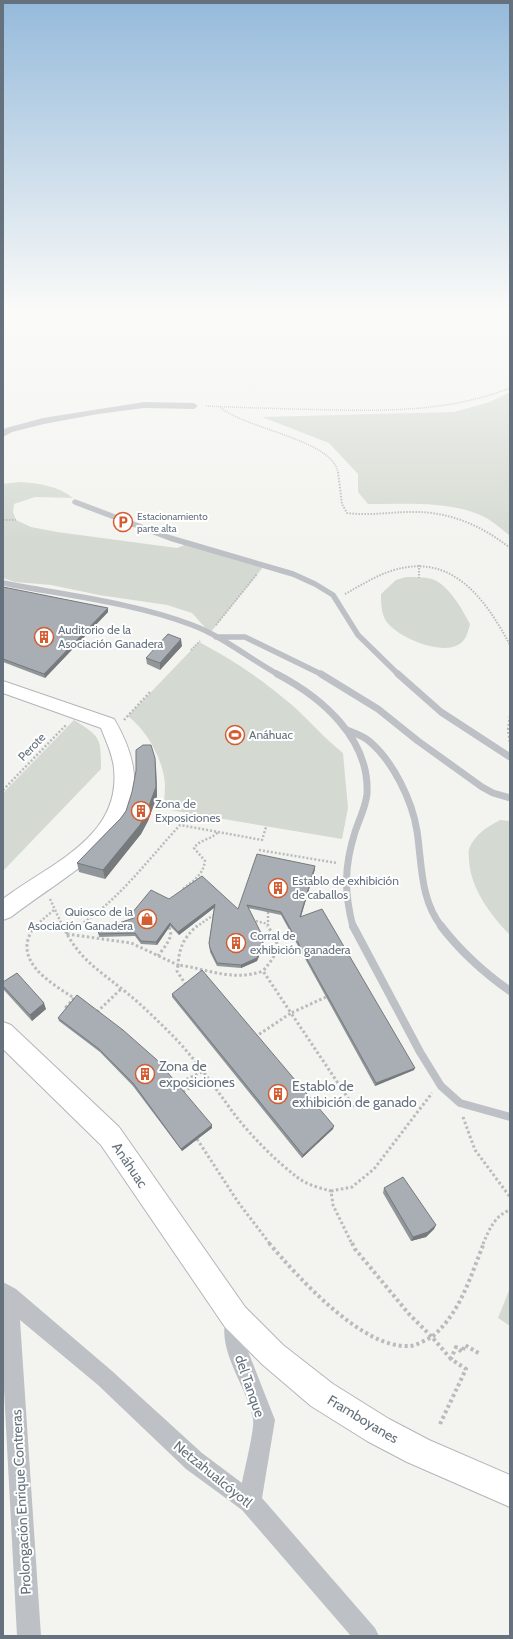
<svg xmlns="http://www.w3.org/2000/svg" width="513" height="1639" font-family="Cabin,sans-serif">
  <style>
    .green { fill: #d4dad1 }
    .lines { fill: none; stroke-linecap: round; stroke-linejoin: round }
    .secondary-casing { stroke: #b2b6ba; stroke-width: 2 }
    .path-far4 { stroke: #b9bbbd; stroke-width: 1.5; stroke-dasharray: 1 1; stroke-linecap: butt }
    .path-far3 { stroke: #b9bbbd; stroke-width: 2; stroke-dasharray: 1.5 1.5; stroke-linecap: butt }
    .path-far2 { stroke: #b9bbbd; stroke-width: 2.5; stroke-dasharray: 2 2; stroke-linecap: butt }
    .path-far1 { stroke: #b9bbbd; stroke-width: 3; stroke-dasharray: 2.5 2.5; stroke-linecap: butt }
    .path { stroke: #b9bbbd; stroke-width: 4; stroke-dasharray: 3 3; stroke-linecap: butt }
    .lane-far2 { stroke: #bdc0c4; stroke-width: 5.5 }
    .lane-far1 { stroke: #bdc0c4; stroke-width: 7 }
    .lane { stroke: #bdc0c4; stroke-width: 8 }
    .street { fill: #bdc0c4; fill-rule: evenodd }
    .secondary { fill: #fff; fill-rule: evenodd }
    .wall { fill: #90969a }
    .shaded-wall { fill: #767a7d }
    .building { fill: #a8aeb3; stroke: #767a7d }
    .labels { text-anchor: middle; stroke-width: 4; stroke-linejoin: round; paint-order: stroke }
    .far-poi-label { font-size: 10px; fill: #65727e; stroke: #fff; text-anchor: start }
    .poi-label { font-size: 12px; fill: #65727e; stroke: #fff; text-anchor: start }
    .street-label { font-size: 12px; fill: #65727e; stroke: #fff }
    .near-poi-label { font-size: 14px; fill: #65727e; stroke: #fff; text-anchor: start }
    .near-street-label { font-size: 14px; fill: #65727e; stroke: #fff }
  </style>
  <rect width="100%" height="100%" fill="#f3f4f0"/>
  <path class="green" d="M 510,392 L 510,536 C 503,530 496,524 488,519 C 456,500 404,504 368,504 L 358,492 L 358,474 L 329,443 L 262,417 L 454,412 L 490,402 Z
    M 19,482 C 38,483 59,486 73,498 L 35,497 L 14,504 L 13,512 L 16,520 L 31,527 L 57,532 L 177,548 L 192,542 L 264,566 L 210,633 L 192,613 L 167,605 L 99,595 L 51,585 L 15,582 L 3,578 L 3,484 Z
    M 406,577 C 414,577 424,577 432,579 C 449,585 462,609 470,624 C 468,632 466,641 458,645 C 439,655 397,637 386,621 C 381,613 381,602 381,594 L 396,580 Z
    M 199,642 C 232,659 264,681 292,705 C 310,721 325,739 343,753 L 348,808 L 342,839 L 164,809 C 164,800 165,792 165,784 C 163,759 147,731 128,716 Z
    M 74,720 C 101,737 101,738 101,769 L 3,871 L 3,793 Z
    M 500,820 L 510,821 L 510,935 C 491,916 471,889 469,861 C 469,857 468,852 469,849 C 475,834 487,827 500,820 Z
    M 510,1288 L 510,1326 L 498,1318 Z"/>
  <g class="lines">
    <g class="secondary-casing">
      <path id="secondary" d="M 3,681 L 114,719 C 177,825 79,864 11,917 L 3,920 L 3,899 C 49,864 121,838 114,769 C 113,755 106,741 101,728 L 3,693 Z
        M 3,1022 L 11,1025 L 119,1127 L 245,1307 L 283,1345 L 333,1384 L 389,1419 L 429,1440 L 510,1475 L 510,1507 L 407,1462 L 367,1441 L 311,1406 L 263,1365 L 225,1327 L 101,1145 L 3,1049 Z"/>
    </g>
    <path class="path-far4" d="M 206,406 C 250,408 293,409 337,410 C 396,411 454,410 510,388
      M 220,407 C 245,429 334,440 338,473"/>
    <path class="path-far3" d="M 338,472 L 342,504 L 347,513 C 369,516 390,512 411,512 C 448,511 481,525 510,548
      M 3,520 L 16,520
      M 419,565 L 419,578
      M 345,594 C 360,586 375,576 391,571 C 451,551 485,598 510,645
      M 216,625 L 257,574
      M 191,650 L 200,641"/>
    <path class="path-far2" d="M 510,716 L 508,730 L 510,743
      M 124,720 L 151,691
      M 3,790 L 66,725
      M 259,850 L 337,863
      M 183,889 C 193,881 203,875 205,861 L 194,848 C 200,839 211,840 218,832
      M 50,899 L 63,927
      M 268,912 L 268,927
      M 252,920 L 268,924
      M 168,926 L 169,927
      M 34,927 L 55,909
      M 77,927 C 118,901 147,861 180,825 L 262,840 L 266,827
      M 196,927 L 215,914"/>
    <path class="path-far1" d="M 35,926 C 10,959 49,982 74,998 L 66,1007 L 69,1009
      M 63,926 C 78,959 100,971 127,993 C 143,1006 159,1022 174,1037 C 197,1061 215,1088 235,1115 C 252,1137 276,1161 297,1177 C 307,1185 320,1188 331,1191 L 333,1205 L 352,1244
      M 66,934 L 78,926
      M 67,934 L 131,943 L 178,965 C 179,948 184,937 197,926
      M 158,956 C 164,947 176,936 168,926
      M 186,985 L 177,971 L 178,965 C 209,969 232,982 263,971
      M 326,997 L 291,1013 L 354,1107
      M 97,1012 L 121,989
      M 255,1037 L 291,1013 L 263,971 C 277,954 284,945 267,926
      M 183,1092 L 191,1087 L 185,1080 L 204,1071
      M 463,1117 L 475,1150 L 510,1197
      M 197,1139 L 238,1202 L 270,1244
      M 331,1191 L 352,1187 L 374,1169 L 432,1093
      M 483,1244 C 489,1230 495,1215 510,1210"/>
    <path class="path" d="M 269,1243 C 297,1276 362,1349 409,1346 C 416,1346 425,1340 432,1337 L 409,1314 L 355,1249 L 352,1243
      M 451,1359 L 432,1337 C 461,1312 470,1277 484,1243
      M 440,1424 L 466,1369 L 451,1359 L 456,1347 L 462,1352 L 465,1345 L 480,1354"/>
    <path class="lane-far2" d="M 75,502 L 170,538 L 293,574 L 315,584 L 333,595 L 358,635 L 399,675
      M 3,583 C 64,595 135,603 192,625 C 222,636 250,659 279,675
      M 216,637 L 245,637 L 323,675"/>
    <path class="lane-far1" d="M 277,674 C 321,697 370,738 367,794 C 366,806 359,820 355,832 C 344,867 344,892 353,927
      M 321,674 L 378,709 L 418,741 L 482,787 L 493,793 L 510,798
      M 398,674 L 441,712 L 510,757
      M 347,730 C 354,733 363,736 369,741 C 393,761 412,800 417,831 C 422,864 420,900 442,927"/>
    <path class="lane" d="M 353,926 L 420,1052 L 441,1086 L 460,1103 L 510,1117
      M 441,926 C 461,952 483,972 510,991"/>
    <path class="street" d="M 144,402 L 194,403 L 198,406 L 194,409 L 144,408 L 98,414 L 44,424 L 12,432 L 3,437 L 3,430 L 6,428 L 43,418 Z
      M 3,1282 L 16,1289 L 112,1371 L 202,1453 L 242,1483 C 244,1471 255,1428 253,1419 C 247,1384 213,1348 228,1311 L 235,1308 L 242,1311 L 245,1318 L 244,1341 L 275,1420 L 262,1498 L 375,1628 L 379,1636 L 351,1636 L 242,1510 L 186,1469 L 98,1385 L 20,1320 L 41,1636 L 17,1636 L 3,1370 Z"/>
    <use href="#secondary" class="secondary"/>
  </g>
  <path class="wall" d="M 3,587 L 108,612 L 45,678 L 3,662 Z
    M 182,646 L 160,670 L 147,664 L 146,658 Z
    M 156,767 L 157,796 L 148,821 L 141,834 L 105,879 L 79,872 L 77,863 L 121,818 Z
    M 315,869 L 301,916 L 414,1070 L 375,1086 L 281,915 L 248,908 L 263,947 L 257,961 L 241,968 L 217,966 L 210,952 L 209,943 L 214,908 L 179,935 L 170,926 L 157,945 L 141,944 L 135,936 L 99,937 L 98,930 L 134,918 L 132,913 L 169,899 L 238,909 Z
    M 3,982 L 46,1009 L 32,1021 L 3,989 Z
    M 172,994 L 333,1129 L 302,1158 L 172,997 Z
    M 58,1018 L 212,1125 L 212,1128 L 182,1151 L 133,1086 L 100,1052 L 59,1021 Z
    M 384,1188 L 436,1225 L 434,1229 L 426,1237 L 411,1241 L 383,1193 Z"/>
  <path class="shaded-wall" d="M 108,608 L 108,612 L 45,678 L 44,674 Z
    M 181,639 L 182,646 L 160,670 L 160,663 Z
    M 155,758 L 156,767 L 157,796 L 148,821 L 141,834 L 105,879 L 103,870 Z
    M 315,866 L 315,869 L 300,920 L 300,917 Z
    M 215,904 L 215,907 L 179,935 L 178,932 Z
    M 170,923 L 170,926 L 157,945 L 156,942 Z
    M 263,944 L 263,947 L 257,961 L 241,968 L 241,965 Z
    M 44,1003 L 46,1009 L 32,1021 L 30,1015 Z
    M 415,1068 L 414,1070 L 375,1086 L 376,1083 Z
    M 212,1125 L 212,1128 L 182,1151 L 181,1149 Z
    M 334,1126 L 333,1129 L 302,1158 L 303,1155 Z
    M 436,1225 L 434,1229 L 426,1237 L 411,1241 L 413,1237 Z"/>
  <path class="building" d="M 3,587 L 108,608 L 44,674 L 3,659 Z
    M 168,634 L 181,639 L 160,663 L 146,658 Z
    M 143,745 L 151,745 L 155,758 L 156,787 L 147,811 L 140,825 L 103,870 L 77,863 L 121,818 L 126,811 L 132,792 L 136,771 L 136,750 Z
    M 257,854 L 315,866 L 300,917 L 322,909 L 415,1068 L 376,1083 L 281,912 L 247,905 L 263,937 L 263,944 L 257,958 L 241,965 L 217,963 L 210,948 L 209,943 L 215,904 L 178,932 L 170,923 L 156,942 L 141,941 L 135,933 L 99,934 L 98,930 L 134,918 L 132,913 L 151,890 L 169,899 L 202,876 L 238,909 Z
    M 202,970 L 334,1126 L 303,1155 L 172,994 Z
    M 17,973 L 44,1003 L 30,1015 L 3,986 L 3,982 Z
    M 77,995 L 123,1030 L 157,1060 L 212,1125 L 181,1149 L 133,1083 L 99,1049 L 58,1018 Z
    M 403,1177 L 436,1225 L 428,1232 L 413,1237 L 384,1188 Z"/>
  <linearGradient id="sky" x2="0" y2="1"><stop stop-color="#95badb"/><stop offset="0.57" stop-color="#fafaf8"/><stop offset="1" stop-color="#fafaf8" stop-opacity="0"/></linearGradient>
  <rect width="513" height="541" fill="url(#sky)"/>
  <defs>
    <g id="parking-ring" transform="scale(1)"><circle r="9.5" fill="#fff" stroke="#d35c31" stroke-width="1.5"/><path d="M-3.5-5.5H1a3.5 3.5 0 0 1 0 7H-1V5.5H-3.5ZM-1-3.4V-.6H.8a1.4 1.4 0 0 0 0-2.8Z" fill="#d35c31"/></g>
    <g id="building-ring" transform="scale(1)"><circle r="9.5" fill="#fff" stroke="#d35c31" stroke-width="1.5"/><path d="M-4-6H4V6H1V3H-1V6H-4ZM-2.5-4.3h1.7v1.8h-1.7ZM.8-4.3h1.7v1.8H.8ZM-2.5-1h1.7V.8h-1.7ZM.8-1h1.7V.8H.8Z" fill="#d35c31"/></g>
    <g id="stadium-ring" transform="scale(1)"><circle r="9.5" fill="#fff" stroke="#d35c31" stroke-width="1.5"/><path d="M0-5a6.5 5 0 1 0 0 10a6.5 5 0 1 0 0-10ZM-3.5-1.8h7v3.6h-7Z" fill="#d35c31"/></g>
    <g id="shop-ring" transform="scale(1)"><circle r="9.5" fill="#fff" stroke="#d35c31" stroke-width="1.5"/><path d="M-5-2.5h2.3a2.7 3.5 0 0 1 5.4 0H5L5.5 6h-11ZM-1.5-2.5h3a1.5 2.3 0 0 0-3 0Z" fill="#d35c31"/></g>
  </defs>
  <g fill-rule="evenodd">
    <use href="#parking-ring" x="123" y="522"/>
    <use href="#building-ring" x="44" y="637"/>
    <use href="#stadium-ring" x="235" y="735"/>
    <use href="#building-ring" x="141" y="811"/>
    <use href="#building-ring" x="278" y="888"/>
    <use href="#shop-ring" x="147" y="919"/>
    <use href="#building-ring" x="236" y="943"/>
    <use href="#building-ring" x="145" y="1074"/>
    <use href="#building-ring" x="278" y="1094"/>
  </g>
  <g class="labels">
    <g class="far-poi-label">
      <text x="137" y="520">Estacionamiento<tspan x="137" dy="12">parte alta</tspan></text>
    </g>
    <g class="poi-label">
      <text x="58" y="634">Auditorio de la<tspan x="58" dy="14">Asociación Ganadera</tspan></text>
      <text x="249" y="739">Anáhuac</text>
      <text x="155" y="808">Zona de<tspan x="155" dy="14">Exposiciones</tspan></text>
      <text x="292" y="885">Establo de exhibición<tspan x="292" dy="14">de caballos</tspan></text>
      <text x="133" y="916" text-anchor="end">Quiosco de la<tspan x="133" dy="14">Asociación Ganadera</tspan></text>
      <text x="250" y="940">Corral de<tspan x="250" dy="14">exhibición ganadera</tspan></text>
    </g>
    <g class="street-label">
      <text transform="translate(32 747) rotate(-46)" y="4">Perote</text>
    </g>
    <g class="near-poi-label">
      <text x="159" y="1071">Zona de<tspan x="159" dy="16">exposiciones</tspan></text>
      <text x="292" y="1091">Establo de<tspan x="292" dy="16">exhibición de ganado</tspan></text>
    </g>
    <g class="near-street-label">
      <text transform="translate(130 1165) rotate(56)" y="5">Anáhuac</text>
      <text transform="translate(250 1386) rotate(71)" y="5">del Tanque</text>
      <text transform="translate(363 1419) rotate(31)" y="5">Framboyanes</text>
      <text transform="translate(213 1474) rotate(39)" y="5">Netzahualcóyotl</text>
      <text transform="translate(21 1502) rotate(-93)" y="5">Prolongación Enrique Contreras</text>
    </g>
  </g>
  <rect width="513" height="1639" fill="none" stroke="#65727e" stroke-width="8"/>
</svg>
